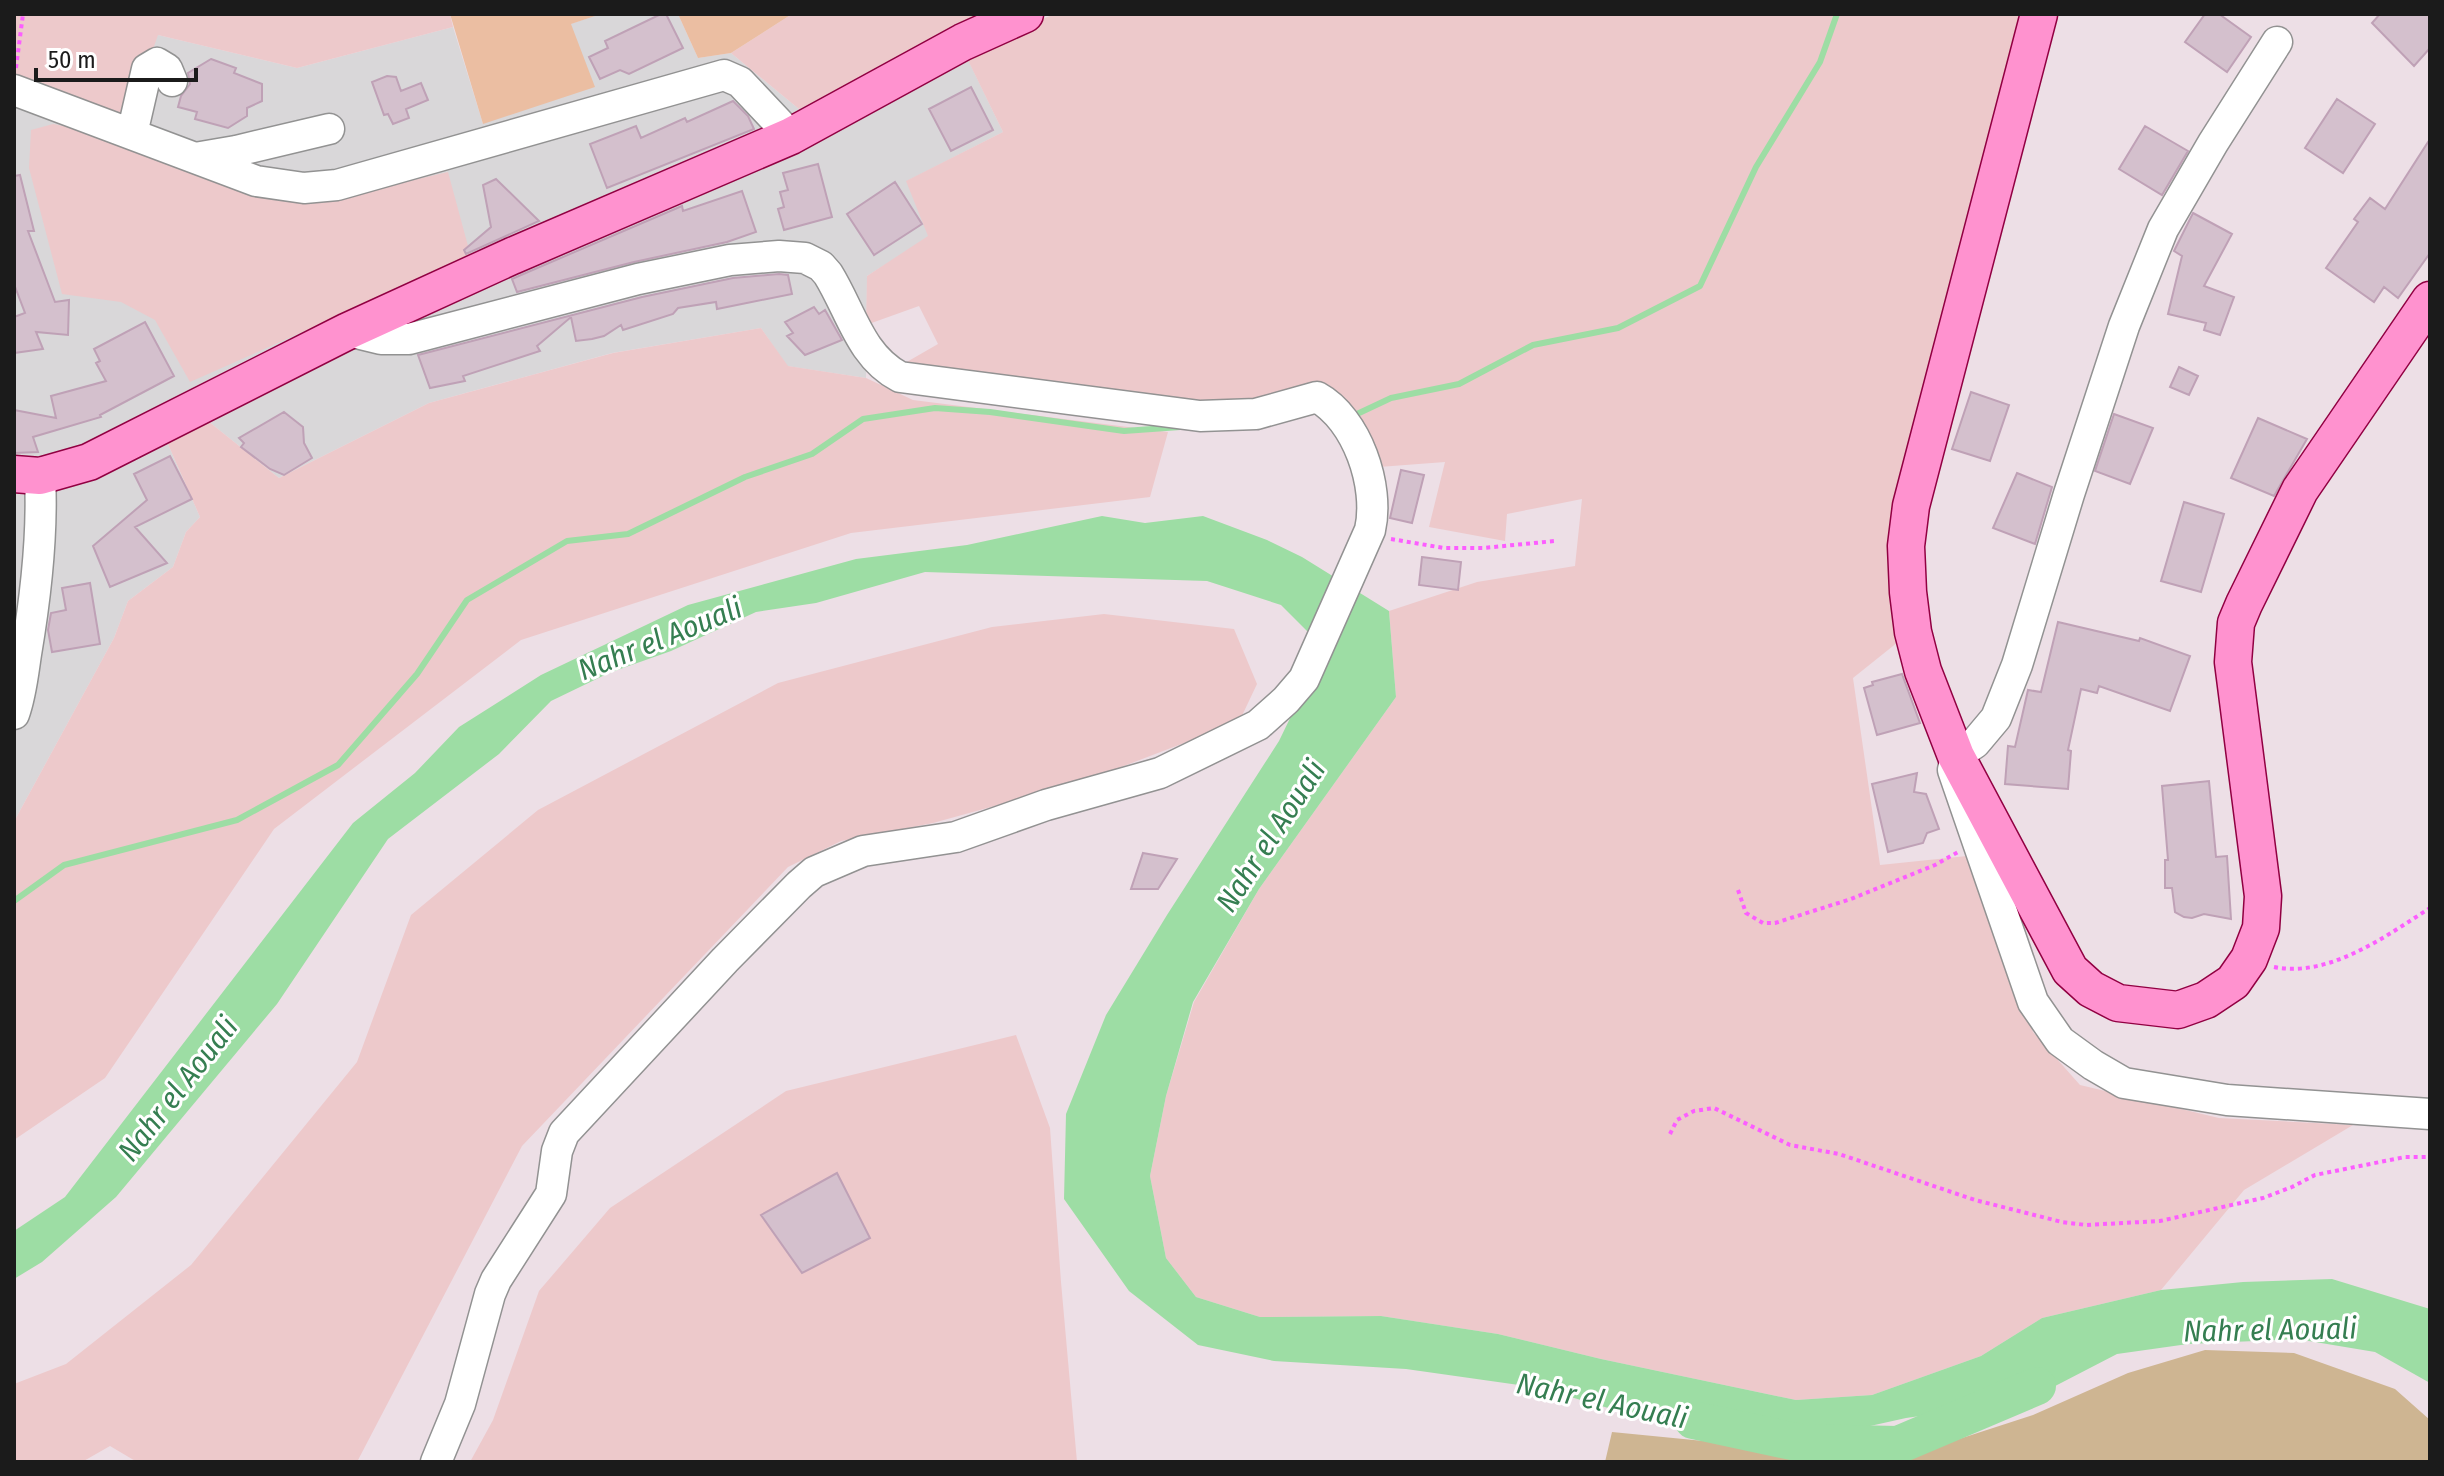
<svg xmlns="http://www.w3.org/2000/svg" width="2444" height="1476" font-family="'Fira Sans Condensed',sans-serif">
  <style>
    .residential { fill: #d9d7d9 }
    .farmland { fill: #edc9cb }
    .grass { fill: #ebbea2 }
    .forest { fill: #ceb592 }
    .water { fill: #9ddda4 }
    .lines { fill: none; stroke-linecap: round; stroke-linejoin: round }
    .stream { stroke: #9ddda4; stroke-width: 6 }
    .river { stroke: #9ddda4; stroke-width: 38 }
    .building { fill: #d4c0cd; stroke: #bfa1b6; stroke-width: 2 }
    .minor-casing { stroke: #929292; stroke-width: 33 }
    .major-casing { stroke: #910042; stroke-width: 39 }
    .path { stroke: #fc5eff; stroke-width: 4; stroke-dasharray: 4 4; stroke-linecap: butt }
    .minor { stroke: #fff; stroke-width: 30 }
    .major { stroke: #ff92cf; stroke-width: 36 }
    .labels { text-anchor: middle; stroke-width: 6; stroke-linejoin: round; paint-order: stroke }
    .water-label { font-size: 30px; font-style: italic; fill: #357e51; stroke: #fff }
  </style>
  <rect width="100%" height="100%" fill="#eddfe6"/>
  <path class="residential" d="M 601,14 L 678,14 L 698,58 L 731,53 L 799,109 L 956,35 L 1003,132 L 907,181 L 929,237 L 867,276 L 866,378 L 787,366 L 761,328 L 612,353 L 429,403 L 279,478 L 203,417 L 164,435 L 200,517 L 186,532 L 173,567 L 128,601 L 114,638 L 16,818 L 14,827 L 14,76 L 33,80 L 158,35 L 297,68 L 453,27 L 483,124 L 570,24 Z"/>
  <path class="farmland" d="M 14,14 L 450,14 L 453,27 L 297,68 L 158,35 L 129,117 L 33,80 L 14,76 Z
    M 792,14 L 993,14 L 956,35 L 799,109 L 731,53 Z
    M 1055,14 L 2025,14 L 1903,638 L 1853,678 L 1880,865 L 1967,856 L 2033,1032 L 2080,1085 L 2219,1118 L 2353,1125 L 2244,1190 L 2161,1290 L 2042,1318 L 1981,1356 L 1872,1395 L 1796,1400 L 1601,1359 L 1498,1334 L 1381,1316 L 1260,1317 L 1196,1297 L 1166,1258 L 1150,1176 L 1166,1096 L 1194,1002 L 1259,889 L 1396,697 L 1389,611 L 1477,582 L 1575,566 L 1582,499 L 1507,514 L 1505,541 L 1429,527 L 1445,462 L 1379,467 L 1344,402 L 1227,407 L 905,363 L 938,344 L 919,306 L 866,325 L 867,276 L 928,236 L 906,181 L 1003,132 L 963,50 Z
    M 53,124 L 90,131 L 204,179 L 323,201 L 448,172 L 471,257 L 190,382 L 155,320 L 121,302 L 62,294 L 29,168 L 31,130 Z
    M 761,328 L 788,366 L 866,378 L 913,400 L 1168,432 L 1150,497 L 851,533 L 521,640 L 274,829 L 105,1078 L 14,1140 L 16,818 L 114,638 L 128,601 L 173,567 L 186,532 L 200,517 L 164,435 L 203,417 L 279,478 L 429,403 L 613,353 Z
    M 1104,614 L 1234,629 L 1257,684 L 1239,722 L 1082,782 L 933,823 L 841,841 L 788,867 L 522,1146 L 357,1462 L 137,1462 L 110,1446 L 82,1462 L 14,1462 L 14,1384 L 66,1364 L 191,1265 L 357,1062 L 411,915 L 538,810 L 778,683 L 992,627 Z
    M 1016,1035 L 1050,1128 L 1061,1282 L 1077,1462 L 470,1462 L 493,1420 L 539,1291 L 610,1208 L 786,1091 Z"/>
  <path class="grass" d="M 450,14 L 601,14 L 571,24 L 595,87 L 483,124 Z
    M 678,14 L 792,14 L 731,53 L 698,58 Z"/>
  <path class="forest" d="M 2205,1350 L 2294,1353 L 2395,1389 L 2430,1420 L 2430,1462 L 1605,1462 L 1612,1432 L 1826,1453 L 1916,1453 L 2033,1415 L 2128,1373 Z"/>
  <path class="water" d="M 1102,516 L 1145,523 L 1203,516 L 1267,540 L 1302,557 L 1389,611 L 1396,697 L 1259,889 L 1193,1002 L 1166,1096 L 1150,1176 L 1166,1258 L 1196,1297 L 1260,1317 L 1381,1316 L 1498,1334 L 1601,1359 L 1796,1400 L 1872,1395 L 1981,1356 L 2042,1318 L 2161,1290 L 2243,1282 L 2332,1279 L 2430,1309 L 2430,1383 L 2375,1352 L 2297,1339 L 2188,1344 L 2117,1354 L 2026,1401 L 1906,1418 L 1825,1436 L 1673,1427 L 1540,1388 L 1406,1369 L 1274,1361 L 1198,1345 L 1129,1291 L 1064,1199 L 1066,1114 L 1106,1015 L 1167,915 L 1279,741 L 1324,648 L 1281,605 L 1207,581 L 925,572 L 816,603 L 756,612 L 671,651 L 609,673 L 551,701 L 499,754 L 388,839 L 277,1004 L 116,1197 L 42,1262 L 14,1279 L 14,1231 L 65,1197 L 353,823 L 415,773 L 459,727 L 541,675 L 688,605 L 856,559 L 967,545 Z"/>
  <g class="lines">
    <path class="stream" d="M 1357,414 L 1391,398 L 1459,384 L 1533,345 L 1618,328 L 1700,286 L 1756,167 L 1820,62 L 1837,14
      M 14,901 L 64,865 L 237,820 L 338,765 L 417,674 L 467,600 L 567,541 L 628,534 L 745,477 L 812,454 L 863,419 L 935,408 L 990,412 L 1124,431 L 1180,427"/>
    <path class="river" d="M 1693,1420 L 1801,1443 L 1898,1445 L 2037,1386"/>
  </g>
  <path class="building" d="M 661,14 L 666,14 L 683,48 L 629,74 L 620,70 L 600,79 L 589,57 L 608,48 L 605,41 Z
    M 2205,14 L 2219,14 L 2251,37 L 2227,72 L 2185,42 Z
    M 2380,14 L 2430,14 L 2430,48 L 2414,66 L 2372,23 Z
    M 211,59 L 236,68 L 234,73 L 262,84 L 262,101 L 247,108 L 247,116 L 228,128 L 195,119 L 197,112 L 178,107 L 181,96 L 190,84 L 188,73 Z
    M 387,76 L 396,77 L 401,91 L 421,83 L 428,100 L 406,109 L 409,118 L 393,124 L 388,114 L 384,115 L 372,82 Z
    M 971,87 L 993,130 L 951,151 L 929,109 Z
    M 2337,99 L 2375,124 L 2343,173 L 2305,148 Z
    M 733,101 L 748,116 L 754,129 L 607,188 L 590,144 L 636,126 L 641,138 L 685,118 L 687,122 Z
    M 2145,126 L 2188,151 L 2162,195 L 2119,169 Z
    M 2430,139 L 2430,253 L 2398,298 L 2384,287 L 2374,302 L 2326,268 L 2358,222 L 2354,219 L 2370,198 L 2385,209 Z
    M 818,164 L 832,217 L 784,230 L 778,209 L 784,207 L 780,192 L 788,190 L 783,173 Z
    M 20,175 L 34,231 L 28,231 L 55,302 L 69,300 L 68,335 L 36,332 L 43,349 L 14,353 L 14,317 L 25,313 L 14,284 L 14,176 Z
    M 496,179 L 539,221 L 466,254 L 464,250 L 491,227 L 483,185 Z
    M 895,182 L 922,224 L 874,255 L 847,214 Z
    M 742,191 L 756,232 L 727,242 L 634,262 L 517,292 L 512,279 L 521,275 L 682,206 L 683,211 Z
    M 2193,213 L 2232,234 L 2204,286 L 2234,297 L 2220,335 L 2204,330 L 2206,323 L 2168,314 L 2182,256 L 2174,251 Z
    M 779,274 L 788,275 L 792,294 L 717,309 L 716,302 L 678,308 L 673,314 L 623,330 L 621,325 L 604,336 L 592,339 L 576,341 L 571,317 L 537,346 L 540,351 L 463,376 L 465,381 L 430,388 L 418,355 L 642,297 L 733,278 Z
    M 814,307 L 819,314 L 825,310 L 842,340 L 805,355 L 787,336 L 793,333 L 785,322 Z
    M 145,322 L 174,376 L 100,415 L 101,417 L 33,437 L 38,452 L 14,453 L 14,410 L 56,418 L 51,396 L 106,381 L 96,363 L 100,361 L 94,349 Z
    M 2179,367 L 2198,376 L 2189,395 L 2170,387 Z
    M 1971,392 L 2009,405 L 1990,461 L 1952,449 Z
    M 284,412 L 303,427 L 304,443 L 312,458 L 284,475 L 270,469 L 241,447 L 244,443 L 239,438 Z
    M 2114,414 L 2153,428 L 2130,484 L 2095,471 Z
    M 2258,418 L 2307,439 L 2274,496 L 2231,478 Z
    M 170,456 L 192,499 L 135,527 L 167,563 L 110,587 L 93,546 L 147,500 L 134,474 Z
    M 1401,470 L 1424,475 L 1412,523 L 1390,518 Z
    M 2017,473 L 2052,487 L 2035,544 L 1993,528 Z
    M 2184,502 L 2224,514 L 2201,592 L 2161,581 Z
    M 1422,557 L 1461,562 L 1458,590 L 1419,585 Z
    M 90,583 L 100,644 L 52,652 L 48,630 L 51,613 L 66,610 L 62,588 Z
    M 2058,622 L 2139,641 L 2140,638 L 2190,656 L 2170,711 L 2099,686 L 2097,693 L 2081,689 L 2068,750 L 2071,751 L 2068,789 L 2005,784 L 2008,746 L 2015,747 L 2028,690 L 2041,692 Z
    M 1902,674 L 1920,723 L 1877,735 L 1864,688 L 1873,685 L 1872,682 Z
    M 1917,773 L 1914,792 L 1926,794 L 1939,829 L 1927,833 L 1923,843 L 1888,852 L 1872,784 Z
    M 2209,781 L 2216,857 L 2227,856 L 2231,919 L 2204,914 L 2192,918 L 2184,917 L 2175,912 L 2172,888 L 2165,888 L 2165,860 L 2168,860 L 2162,786 Z
    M 1143,853 L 1177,859 L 1158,889 L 1131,889 Z
    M 837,1173 L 870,1238 L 802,1273 L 761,1215 Z"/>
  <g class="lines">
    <g class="minor-casing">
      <path id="minor" d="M 2277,42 L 2213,143 L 2163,229 L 2124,326 L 2069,494 L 2017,665 L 1996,718 L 1975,743 L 1956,756 L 1953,770 L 2033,1002 L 2060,1041 L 2093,1065 L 2124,1083 L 2227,1100 L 2430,1114
        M 14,90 L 256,181 L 304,188 L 337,185 L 724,75 L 740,82 L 791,136
        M 132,134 L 147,69 L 157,63 L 167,69 L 172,81
        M 195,158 L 236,151 L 329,129
        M 348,331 L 381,339 L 409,339 L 638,279 L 730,260 L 779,256 L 805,258 L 821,266 L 828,274 C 851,311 860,356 900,377 L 1200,416 L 1256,414 L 1317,397 C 1357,419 1380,486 1370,530 L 1304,679 L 1286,700 L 1258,725 L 1160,773 L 1046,805 L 956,837 L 863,851 L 814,872 L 799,885 L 725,960 L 564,1133 L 557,1151 L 551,1194 L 496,1280 L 490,1294 L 460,1404 L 436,1462
        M 14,714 C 21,695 23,674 26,654 C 36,595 43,535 40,476"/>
    </g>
    <g class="major-casing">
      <path id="major" d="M 2039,14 L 1911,506 L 1906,546 L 1908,592 L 1913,632 L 1923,671 L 1956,756 L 2070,970 L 2091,989 L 2118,1003 L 2178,1010 L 2206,1000 L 2233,982 L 2249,959 L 2261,928 L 2263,896 L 2233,662 L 2236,623 L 2244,604 L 2300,490 L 2430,300
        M 14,474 L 40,476 L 89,462 L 348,331 L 512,256 L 791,136 L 963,42 L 1025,14"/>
    </g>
    <path class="path" d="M 16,68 L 23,14
      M 1391,539 L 1444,548 L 1483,548 L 1555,541
      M 1738,890 L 1746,913 L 1763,923 L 1775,923 L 1851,899 L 1935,865 L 1958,852
      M 2274,967 C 2329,978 2386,936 2430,908
      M 1670,1134 L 1677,1120 L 1694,1111 L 1714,1108 L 1790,1145 L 1839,1154 L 1975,1200 L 2062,1222 L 2086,1225 L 2160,1221 L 2263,1198 L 2292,1187 L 2315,1175 L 2405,1157 L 2430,1157"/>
    <use href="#minor" class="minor"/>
    <use href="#major" class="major"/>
  </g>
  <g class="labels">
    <g class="water-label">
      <text transform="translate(660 639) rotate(-22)" y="10">Nahr el Aouali</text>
      <text transform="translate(1271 836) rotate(-57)" y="10">Nahr el Aouali</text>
      <text transform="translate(178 1089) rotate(-52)" y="10">Nahr el Aouali</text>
      <text transform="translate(2270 1330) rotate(-1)" y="10">Nahr el Aouali</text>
      <text transform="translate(1602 1401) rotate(12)" y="10">Nahr el Aouali</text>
    </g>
  </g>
  <rect width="2444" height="1476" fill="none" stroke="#1b1b1b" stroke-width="32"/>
  <path d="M36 68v12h160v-12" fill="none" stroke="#1b1b1b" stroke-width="4"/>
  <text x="48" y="68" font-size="24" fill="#1b1b1b" stroke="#ffffff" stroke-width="6" paint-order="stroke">50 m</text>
</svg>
